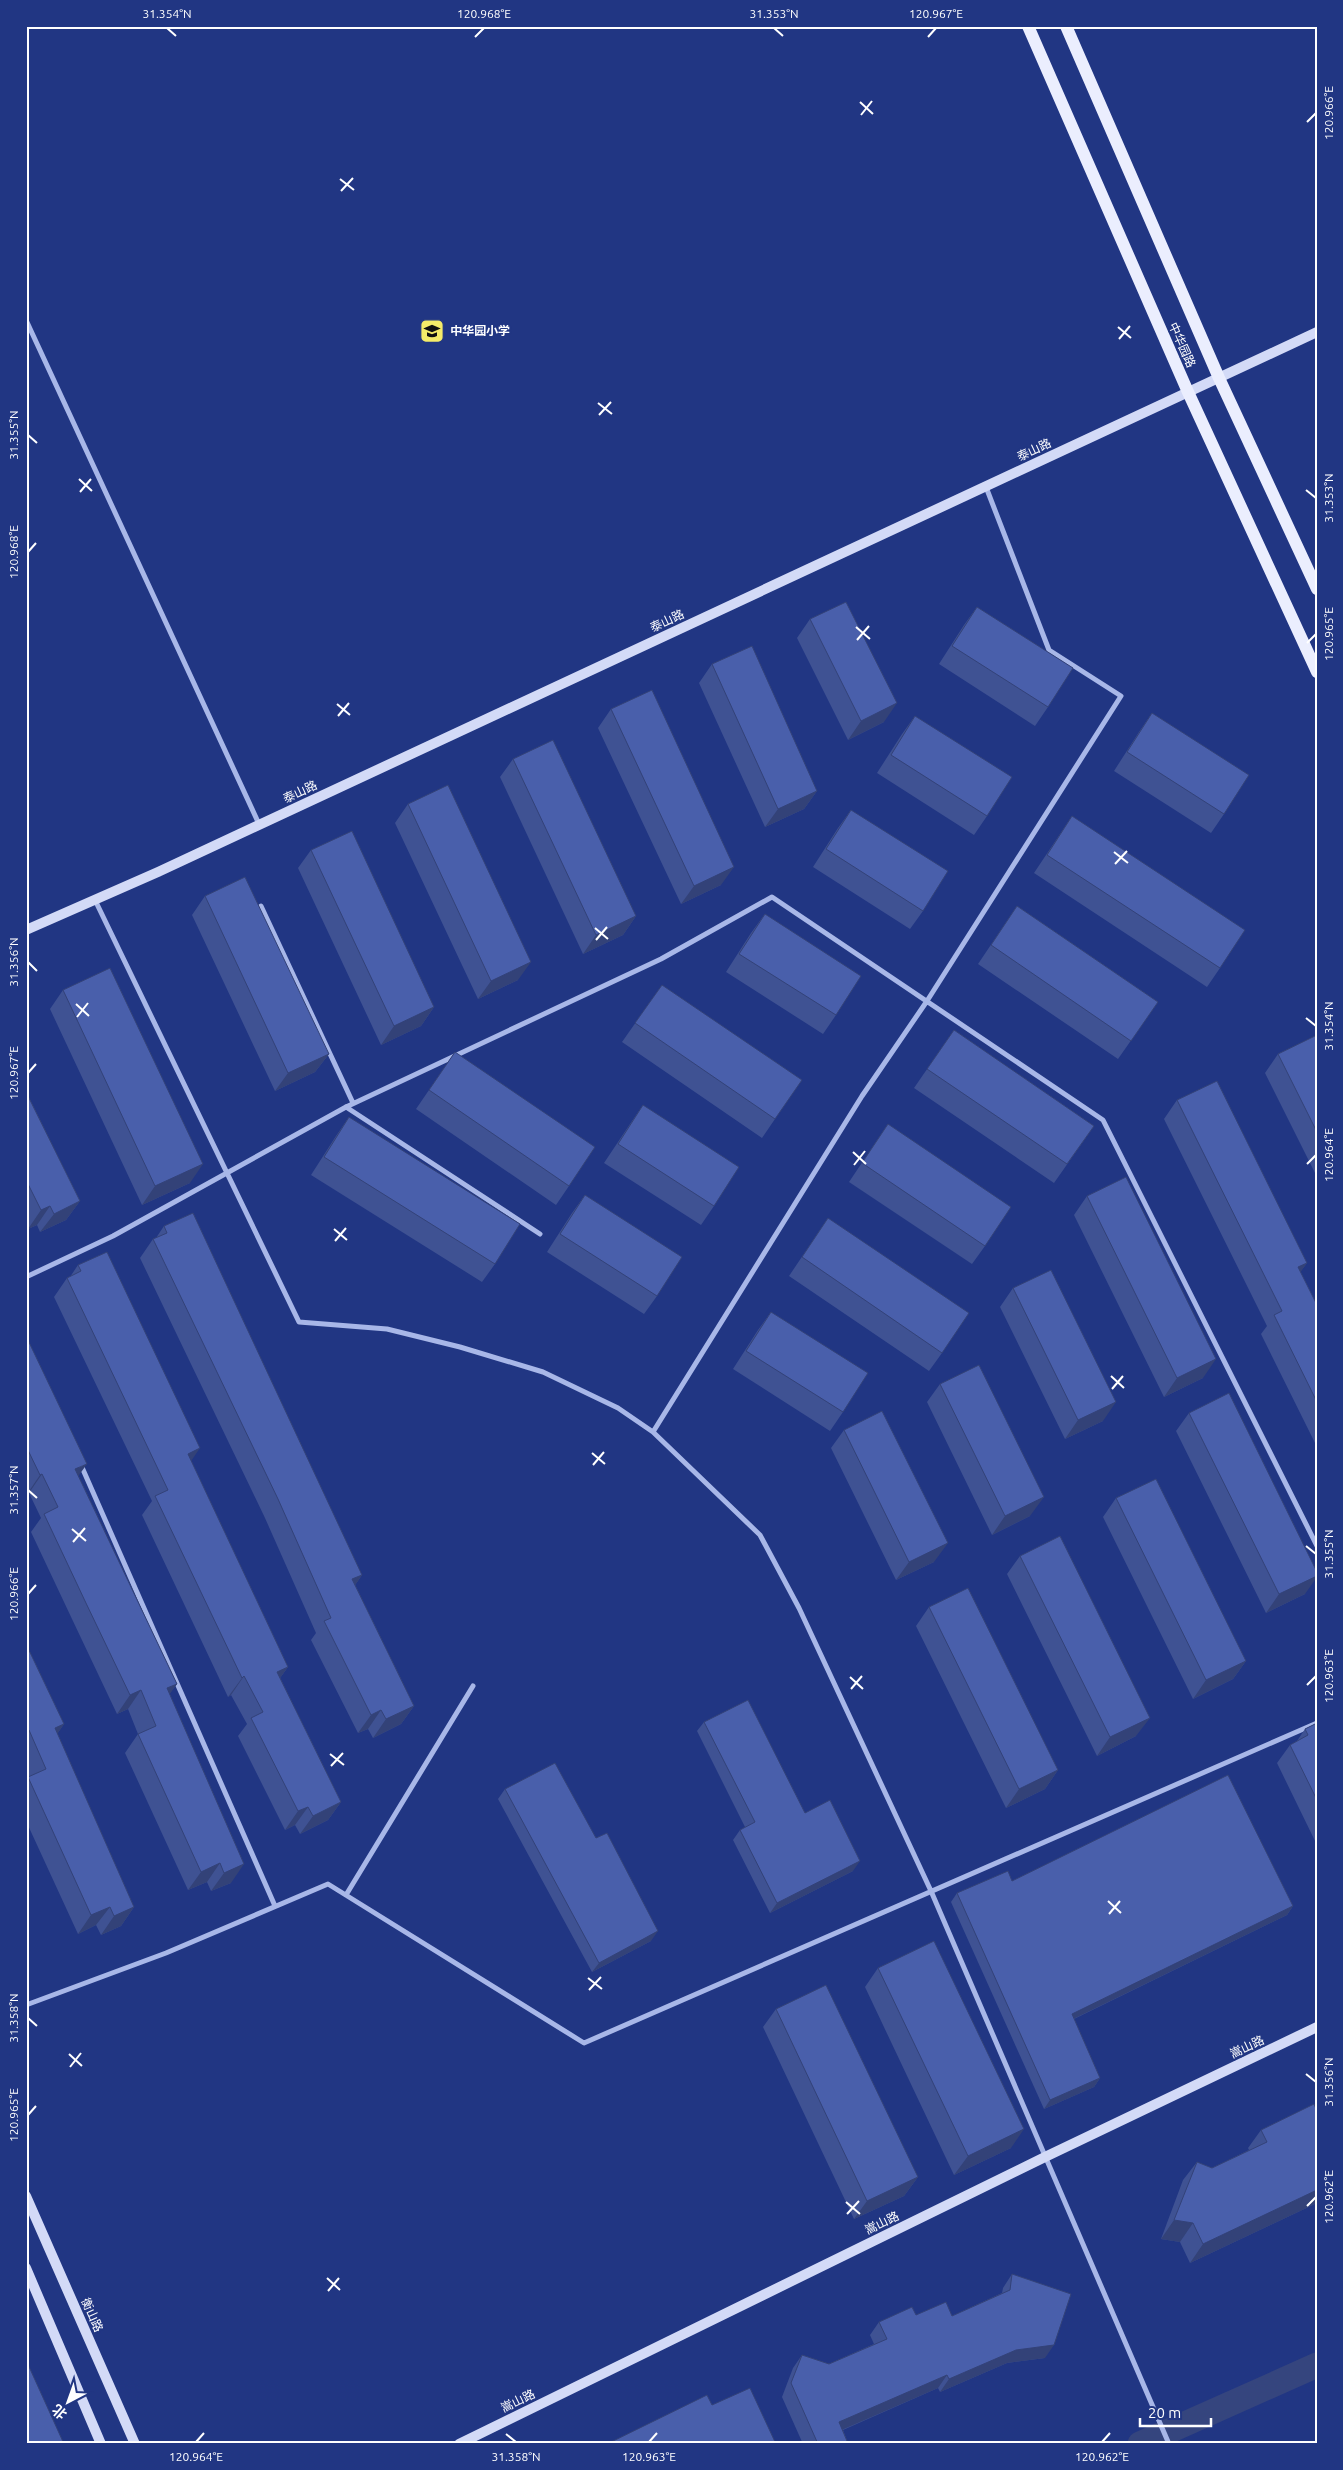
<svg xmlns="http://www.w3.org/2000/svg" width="1343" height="2470" font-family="Ubuntu,'Noto Sans SC',sans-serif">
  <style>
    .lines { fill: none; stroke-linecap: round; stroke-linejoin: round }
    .canal { stroke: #35457e; stroke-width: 25 }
    .street { stroke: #a8b7e8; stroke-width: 5 }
    .secondary { stroke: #d3daf7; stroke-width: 10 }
    .primary { stroke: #ebeefe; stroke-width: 12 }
    .wall { fill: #3f5293 }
    .shaded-wall { fill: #334278 }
    .building { fill: #495fab; stroke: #334278 }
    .ticks { fill: none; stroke: #fff; stroke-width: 2 }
    .labels { text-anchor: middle; stroke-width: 4; stroke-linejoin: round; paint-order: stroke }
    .poi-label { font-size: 12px; font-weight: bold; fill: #fff; stroke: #213683; text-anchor: start }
    .street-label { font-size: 12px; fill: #fff; stroke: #213683 }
    .neatline { fill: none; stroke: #fff; stroke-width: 2 }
    .ticks-label { font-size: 12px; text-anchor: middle; fill: #fff }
  </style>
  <rect width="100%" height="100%" fill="#213683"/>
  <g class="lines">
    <path class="canal" d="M 1140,2444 L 1317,2365"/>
    <path class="street" d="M 26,320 L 259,824
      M 95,900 L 299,1322 L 387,1329 L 460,1347 L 543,1372 L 618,1408 L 653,1432 L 760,1535 L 799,1608 L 931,1891 L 1169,2444
      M 261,906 L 353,1103
      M 346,1107 L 540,1234
      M 26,1277 L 113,1236 L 346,1107 L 661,959 L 772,897 L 1103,1120 L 1317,1546
      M 653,1432 L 862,1096 L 927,1001 L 1121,696 L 1049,650 L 986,487
      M 81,1465 L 275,1906
      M 346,1895 L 473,1686
      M 26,2005 L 166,1953 L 328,1884 L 584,2043 L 1317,1723"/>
    <path class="secondary" d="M 26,930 L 158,872 L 1317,332
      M 26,2196 L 135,2444
      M 26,2268 L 101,2444
      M 459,2444 L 1045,2157 L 1317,2027"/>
    <path class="primary" d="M 1028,26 L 1188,392 L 1317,672
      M 1066,26 L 1219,378 L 1317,589"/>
  </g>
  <path class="wall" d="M 977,607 L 1048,707 L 1035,726 L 939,664 L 964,625 Z
    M 810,619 L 884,722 L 848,740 L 797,638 Z
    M 712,664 L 817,791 L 804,809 L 765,827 L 699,683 Z
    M 611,709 L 721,885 L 681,904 L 598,728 Z
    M 1152,713 L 1224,814 L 1211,833 L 1114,771 L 1139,732 Z
    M 915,716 L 987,816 L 974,835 L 877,773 L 902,734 Z
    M 513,759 L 636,916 L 623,935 L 583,954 L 500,777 Z
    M 408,804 L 518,980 L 478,999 L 395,823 Z
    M 851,810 L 923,911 L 910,929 L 813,867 L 838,828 Z
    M 1072,816 L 1220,968 L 1207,987 L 1034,873 Z
    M 311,850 L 434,1007 L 421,1026 L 381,1045 L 298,868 Z
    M 205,896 L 329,1054 L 315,1072 L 275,1091 L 192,915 Z
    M 1017,906 L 1158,1002 L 1118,1059 L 978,964 Z
    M 765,914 L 836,1015 L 823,1034 L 726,972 L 751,933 Z
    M 662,985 L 775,1119 L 762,1138 L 622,1042 Z
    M 63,990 L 190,1183 L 142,1205 L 50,1009 Z
    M 954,1030 L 1094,1126 L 1054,1183 L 914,1088 Z
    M 1317,1035 L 1317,1177 L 1265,1073 L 1278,1054 Z
    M 455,1052 L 569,1186 L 556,1205 L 416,1109 Z
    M 26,1092 L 80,1201 L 66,1220 L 40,1232 L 37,1225 L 28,1229 L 26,1226 Z
    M 1177,1100 L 1307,1263 L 1300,1272 L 1317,1305 L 1317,1447 L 1261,1334 L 1267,1326 L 1164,1119 Z
    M 643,1105 L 714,1206 L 701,1225 L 604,1163 L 630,1124 Z
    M 349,1117 L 495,1264 L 482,1282 L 311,1175 L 336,1136 Z
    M 888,1124 L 985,1246 L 972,1264 L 849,1182 Z
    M 585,1195 L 657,1296 L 644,1314 L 547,1252 L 572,1213 Z
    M 1087,1196 L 1203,1378 L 1164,1397 L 1074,1215 Z
    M 828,1218 L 942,1353 L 929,1371 L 789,1276 Z
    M 164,1226 L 362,1575 L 355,1585 L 414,1706 L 401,1724 L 373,1738 L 368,1729 L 358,1733 L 311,1640 L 316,1633 L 265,1518 L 140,1258 L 153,1239 L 156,1238 Z
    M 78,1265 L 191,1461 L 288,1667 L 280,1678 L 341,1802 L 328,1820 L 300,1834 L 295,1825 L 285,1830 L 238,1736 L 247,1724 L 231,1695 L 228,1697 L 142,1515 L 152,1501 L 54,1297 L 67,1278 L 70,1277 Z
    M 1013,1288 L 1103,1421 L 1065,1439 L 1000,1307 Z
    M 771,1312 L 843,1412 L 830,1431 L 733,1369 L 758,1330 Z
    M 26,1336 L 78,1475 L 177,1684 L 169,1694 L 231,1883 L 211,1891 L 207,1882 L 188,1890 L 125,1753 L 138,1734 L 128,1709 L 117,1714 L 72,1619 L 31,1532 L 41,1518 L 29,1493 L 27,1494 L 26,1492 Z
    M 940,1384 L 1030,1516 L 992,1535 L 927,1402 Z
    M 1189,1413 L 1305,1594 L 1266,1613 L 1176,1431 Z
    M 844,1430 L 934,1562 L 896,1580 L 831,1448 Z
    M 1116,1498 L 1246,1661 L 1233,1679 L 1193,1699 L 1103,1517 Z
    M 1020,1556 L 1136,1736 L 1097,1756 L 1007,1574 Z
    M 929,1607 L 1058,1770 L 1045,1789 L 1006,1808 L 916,1626 Z
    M 26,1644 L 64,1724 L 57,1734 L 134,1907 L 121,1926 L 101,1935 L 96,1925 L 78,1934 L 26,1821 L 26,1780 L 28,1777 L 26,1772 Z
    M 704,1722 L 805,1813 L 853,1871 L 770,1913 L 733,1840 L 740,1830 L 745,1827 L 697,1731 Z
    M 1317,1723 L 1317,1845 L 1277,1763 L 1290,1745 L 1297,1741 L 1305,1729 Z
    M 505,1789 L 651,1941 L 592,1972 L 498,1799 Z
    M 1012,1881 L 1293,1906 L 1287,1915 L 1074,2019 L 1100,2078 L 1094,2087 L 1044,2109 L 951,1902 L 957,1893 Z
    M 878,1968 L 1011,2148 L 954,2175 L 865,1987 Z
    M 776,2009 L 918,2177 L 904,2196 L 854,2219 L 763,2027 Z
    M 1317,2108 L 1317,2203 L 1190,2263 L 1180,2242 L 1161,2239 L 1183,2180 L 1197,2162 L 1212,2168 L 1249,2150 L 1248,2148 L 1261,2130 Z
    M 1012,2274 L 1045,2358 L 1007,2363 L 940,2392 L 938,2388 L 843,2430 L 847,2441 L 845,2444 L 803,2444 L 782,2397 L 793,2368 L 802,2355 L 829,2364 L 874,2344 L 870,2335 L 879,2322 L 916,2315 L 952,2316 L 1002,2293 L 1003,2288 Z"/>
  <path class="shaded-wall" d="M 897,703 L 884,722 L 848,740 L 861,721 Z
    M 817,791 L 804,809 L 765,827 L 778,809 Z
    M 734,867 L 721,885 L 681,904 L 694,886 Z
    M 636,916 L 623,935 L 583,954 L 596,935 Z
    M 531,962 L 518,980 L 478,999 L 491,981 Z
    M 434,1007 L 421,1026 L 381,1045 L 394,1026 Z
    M 329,1054 L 315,1072 L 275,1091 L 288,1073 Z
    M 203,1164 L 190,1183 L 142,1205 L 155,1186 Z
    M 80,1201 L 66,1220 L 40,1232 L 54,1214 Z
    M 50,1206 L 37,1225 L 28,1229 L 41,1210 Z
    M 1307,1263 L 1294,1281 L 1298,1267 Z
    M 1216,1359 L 1203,1378 L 1164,1397 L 1177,1378 Z
    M 1116,1402 L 1103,1421 L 1065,1439 L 1078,1420 Z
    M 200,1448 L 187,1467 L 188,1454 Z
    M 87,1464 L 74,1482 L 75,1469 Z
    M 42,1474 L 29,1493 L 27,1494 L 40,1475 Z
    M 1044,1497 L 1030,1516 L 992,1535 L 1005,1516 Z
    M 948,1543 L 934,1562 L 896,1580 L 909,1562 Z
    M 362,1575 L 349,1594 L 352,1579 Z
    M 1317,1576 L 1317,1577 L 1305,1594 L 1266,1613 L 1279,1594 Z
    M 1246,1661 L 1233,1679 L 1193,1699 L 1206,1680 Z
    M 288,1667 L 275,1685 L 277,1672 Z
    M 244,1676 L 231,1695 L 228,1697 L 242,1678 Z
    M 177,1684 L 164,1702 L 167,1688 Z
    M 141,1690 L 128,1709 L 117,1714 L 130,1695 Z
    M 414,1706 L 401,1724 L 373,1738 L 386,1719 Z
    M 381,1710 L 368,1729 L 358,1733 L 371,1715 Z
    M 1150,1718 L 1136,1736 L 1097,1756 L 1110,1737 Z
    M 64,1724 L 51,1743 L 55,1728 Z
    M 1058,1770 L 1045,1789 L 1006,1808 L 1019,1789 Z
    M 341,1802 L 328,1820 L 300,1834 L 313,1816 Z
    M 308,1807 L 295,1825 L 285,1830 L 298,1811 Z
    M 860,1861 L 853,1871 L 770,1913 L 777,1903 Z
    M 220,1863 L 207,1882 L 188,1890 L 201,1872 Z
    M 244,1864 L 231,1883 L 211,1891 L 224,1873 Z
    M 1293,1906 L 1287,1915 L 1065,2023 L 1072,2014 Z
    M 110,1907 L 96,1925 L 78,1934 L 91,1915 Z
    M 134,1907 L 121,1926 L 101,1935 L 114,1916 Z
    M 658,1931 L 651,1941 L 592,1972 L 599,1963 Z
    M 1100,2078 L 1094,2087 L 1044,2109 L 1050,2100 Z
    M 1024,2129 L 1011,2148 L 954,2175 L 968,2156 Z
    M 918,2177 L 904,2196 L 854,2219 L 867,2201 Z
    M 1317,2190 L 1317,2203 L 1190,2263 L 1203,2244 Z
    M 1174,2220 L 1193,2223 L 1180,2242 L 1161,2239 Z
    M 1054,2345 L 1045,2358 L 1007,2363 L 940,2392 L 949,2379 L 1016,2350 Z
    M 947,2375 L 938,2388 L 830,2435 L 839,2422 Z"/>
  <path class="building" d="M 846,602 L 897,703 L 861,721 L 810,619 Z
    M 977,607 L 1073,668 L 1048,707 L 952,646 Z
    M 752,646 L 817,791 L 778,809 L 712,664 Z
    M 652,690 L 734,867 L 694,886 L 611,709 Z
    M 1152,713 L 1249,775 L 1224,814 L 1127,752 Z
    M 915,716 L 1012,777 L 987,816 L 891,755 Z
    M 553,740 L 636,916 L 596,935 L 513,759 Z
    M 448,785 L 531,962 L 491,981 L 408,804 Z
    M 851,810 L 948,871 L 923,911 L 826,849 Z
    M 1072,816 L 1245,930 L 1220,968 L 1047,855 Z
    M 352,831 L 434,1007 L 394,1026 L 311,850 Z
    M 245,877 L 329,1054 L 288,1073 L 205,896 Z
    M 1017,906 L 1158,1002 L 1131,1041 L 991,945 Z
    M 765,914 L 861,976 L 836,1015 L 739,954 Z
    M 110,968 L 203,1164 L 155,1186 L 63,990 Z
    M 662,985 L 802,1080 L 775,1119 L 635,1023 Z
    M 954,1030 L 1094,1126 L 1067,1164 L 927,1069 Z
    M 1317,1035 L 1317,1132 L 1278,1054 Z
    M 455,1052 L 595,1147 L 569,1186 L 429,1090 Z
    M 1217,1081 L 1307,1263 L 1298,1267 L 1317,1305 L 1317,1402 L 1274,1315 L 1282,1311 L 1177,1100 Z
    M 26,1092 L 80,1201 L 54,1214 L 50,1206 L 41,1210 L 26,1180 Z
    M 643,1105 L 739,1167 L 714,1206 L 618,1144 Z
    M 349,1117 L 520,1224 L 495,1264 L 324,1157 Z
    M 888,1124 L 1011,1207 L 985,1246 L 862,1163 Z
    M 1126,1177 L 1216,1359 L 1177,1378 L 1087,1196 Z
    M 585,1195 L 682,1257 L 657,1296 L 560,1234 Z
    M 193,1213 L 362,1575 L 352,1579 L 414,1706 L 386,1719 L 381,1710 L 371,1715 L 324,1621 L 331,1618 L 278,1499 L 153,1239 L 167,1233 L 164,1226 Z
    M 828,1218 L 969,1313 L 942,1353 L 802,1257 Z
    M 107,1252 L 200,1448 L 188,1454 L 288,1667 L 277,1672 L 341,1802 L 313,1816 L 308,1807 L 298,1811 L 251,1718 L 263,1712 L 244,1676 L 242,1678 L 155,1496 L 168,1490 L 67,1278 L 81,1271 L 78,1265 Z
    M 1051,1270 L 1116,1402 L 1078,1420 L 1013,1288 Z
    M 771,1312 L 868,1373 L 843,1412 L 746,1351 Z
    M 26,1336 L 87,1464 L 75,1469 L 177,1684 L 167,1688 L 244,1864 L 224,1873 L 220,1863 L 201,1872 L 138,1734 L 156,1726 L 141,1690 L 130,1695 L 85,1601 L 44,1514 L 58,1507 L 42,1474 L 40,1475 L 26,1446 Z
    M 979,1365 L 1044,1497 L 1005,1516 L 940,1384 Z
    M 1229,1393 L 1317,1572 L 1317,1576 L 1279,1594 L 1189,1413 Z
    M 882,1411 L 948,1543 L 909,1562 L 844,1430 Z
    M 1156,1479 L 1246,1661 L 1206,1680 L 1116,1498 Z
    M 1060,1536 L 1150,1718 L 1110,1737 L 1020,1556 Z
    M 968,1588 L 1058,1770 L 1019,1789 L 929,1607 Z
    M 26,1644 L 64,1724 L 55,1728 L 134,1907 L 114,1916 L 110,1907 L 91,1915 L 28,1777 L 46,1769 L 29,1730 L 26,1731 Z
    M 748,1700 L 805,1813 L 830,1800 L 860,1861 L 777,1903 L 740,1830 L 755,1822 L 704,1722 Z
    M 1317,1723 L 1317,1800 L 1290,1745 L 1308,1735 L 1305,1729 Z
    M 555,1763 L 596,1838 L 607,1833 L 658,1931 L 599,1963 L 505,1789 Z
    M 1228,1775 L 1293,1906 L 1072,2014 L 1100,2078 L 1050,2100 L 957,1893 L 1008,1871 L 1012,1881 Z
    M 934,1941 L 1024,2129 L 968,2156 L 878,1968 Z
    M 826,1985 L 918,2177 L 867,2201 L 776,2009 Z
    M 1314,2104 L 1316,2109 L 1317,2108 L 1317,2190 L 1203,2244 L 1193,2223 L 1174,2220 L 1197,2162 L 1212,2168 L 1267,2142 L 1261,2130 Z
    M 1012,2274 L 1071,2294 L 1054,2345 L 1016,2350 L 949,2379 L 947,2375 L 839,2422 L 847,2441 L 840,2444 L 818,2444 L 791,2383 L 802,2355 L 829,2364 L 887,2339 L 879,2322 L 912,2307 L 916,2315 L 946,2302 L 952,2316 L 1010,2290 Z
    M 26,2360 L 64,2444 L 26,2444 Z
    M 750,2388 L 776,2444 L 607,2444 L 707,2395 L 712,2405 Z"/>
  <path class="ticks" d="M 167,28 L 176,36M 774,28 L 783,36M 475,37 L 484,28M 928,37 L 936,28M 860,102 L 873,114M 861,115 L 872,101M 1307,122 L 1316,113M 340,179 L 354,190M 341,191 L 353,178M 1118,327 L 1131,338M 1119,339 L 1130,326M 598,403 L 612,414M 599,415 L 611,402M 28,435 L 37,443M 79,479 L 92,491M 1306,490 L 1316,498M 80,492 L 91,479M 28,552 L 36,543M 856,627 L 870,639M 857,640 L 869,626M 1307,643 L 1316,634M 337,704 L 350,715M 338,716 L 349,703M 1114,852 L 1128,863M 1115,864 L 1127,851M 595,928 L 608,939M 596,940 L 607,927M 28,962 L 37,971M 76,1004 L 89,1016M 77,1017 L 88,1003M 1306,1018 L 1316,1026M 28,1073 L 36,1064M 853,1152 L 866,1164M 1307,1164 L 1316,1155M 854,1165 L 865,1151M 334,1229 L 347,1240M 335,1241 L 346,1228M 1111,1376 L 1124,1388M 1112,1389 L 1123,1376M 592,1453 L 605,1464M 593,1465 L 604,1452M 28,1490 L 37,1498M 72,1529 L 86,1541M 73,1542 L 85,1528M 1306,1546 L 1316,1554M 28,1594 L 36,1585M 850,1677 L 863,1689M 1307,1685 L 1316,1676M 851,1689 L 862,1676M 330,1754 L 344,1765M 331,1766 L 343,1753M 1108,1901 L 1121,1913M 1109,1914 L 1120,1901M 588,1978 L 602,1989M 589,1990 L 601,1977M 28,2018 L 37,2026M 69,2054 L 82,2066M 70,2067 L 81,2053M 1306,2074 L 1316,2082M 28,2115 L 36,2106M 846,2202 L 860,2214M 1307,2206 L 1316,2197M 847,2214 L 859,2201M 327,2278 L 340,2290M 328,2291 L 339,2278M 506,2434 L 516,2442M 196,2442 L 204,2433M 649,2442 L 657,2433M 1102,2442 L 1110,2433"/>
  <defs>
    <g id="school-square" transform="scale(1.25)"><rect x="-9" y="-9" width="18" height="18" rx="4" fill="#f5ec69" stroke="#213683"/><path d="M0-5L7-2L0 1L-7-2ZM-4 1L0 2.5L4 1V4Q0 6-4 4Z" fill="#111"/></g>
  </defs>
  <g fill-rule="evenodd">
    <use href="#school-square" x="432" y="331"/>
  </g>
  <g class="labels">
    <g class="poi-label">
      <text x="450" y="335">中华园小学</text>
    </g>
    <g class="street-label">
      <text transform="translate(1182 345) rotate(66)" y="4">中华园路</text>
      <text transform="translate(1034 450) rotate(-25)" y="4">泰山路</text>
      <text transform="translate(667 621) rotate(-25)" y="4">泰山路</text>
      <text transform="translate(300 792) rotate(-25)" y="4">泰山路</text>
      <text transform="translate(1247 2047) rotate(-25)" y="4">嵩山路</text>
      <text transform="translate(882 2223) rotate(-26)" y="4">嵩山路</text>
      <text transform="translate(92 2315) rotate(66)" y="4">衡山路</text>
      <text transform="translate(518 2401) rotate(-26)" y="4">嵩山路</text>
    </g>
  </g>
  <rect width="1343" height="2470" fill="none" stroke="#213683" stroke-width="55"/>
  <g transform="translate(68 2402) rotate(221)" stroke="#213683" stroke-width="4" paint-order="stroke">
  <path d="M0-4L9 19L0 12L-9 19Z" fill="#ffffff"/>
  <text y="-8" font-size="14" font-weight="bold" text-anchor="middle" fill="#ffffff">北</text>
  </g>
  <path d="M1140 2418v8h71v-8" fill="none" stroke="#ffffff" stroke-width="2.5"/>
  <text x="1148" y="2418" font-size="15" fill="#ffffff" stroke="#213683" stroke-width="4" paint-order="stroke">20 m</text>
  <rect x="28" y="28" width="1288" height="2414" class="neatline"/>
  <g class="ticks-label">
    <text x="167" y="18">31.354°N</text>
    <text x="484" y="18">120.968°E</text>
    <text x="774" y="18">31.353°N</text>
    <text x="936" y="18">120.967°E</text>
    <text transform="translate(1329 113) rotate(-90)" y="4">120.966°E</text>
    <text transform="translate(14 435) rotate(-90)" y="4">31.355°N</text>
    <text transform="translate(1329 498) rotate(-90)" y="4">31.353°N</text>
    <text transform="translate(14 552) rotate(-90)" y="4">120.968°E</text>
    <text transform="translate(1329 634) rotate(-90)" y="4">120.965°E</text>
    <text transform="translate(14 962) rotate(-90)" y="4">31.356°N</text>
    <text transform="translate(1329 1026) rotate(-90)" y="4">31.354°N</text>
    <text transform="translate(14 1073) rotate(-90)" y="4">120.967°E</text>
    <text transform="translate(1329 1155) rotate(-90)" y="4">120.964°E</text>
    <text transform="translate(14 1490) rotate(-90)" y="4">31.357°N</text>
    <text transform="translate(1329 1554) rotate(-90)" y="4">31.355°N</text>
    <text transform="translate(14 1594) rotate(-90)" y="4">120.966°E</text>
    <text transform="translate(1329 1676) rotate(-90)" y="4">120.963°E</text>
    <text transform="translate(14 2018) rotate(-90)" y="4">31.358°N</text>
    <text transform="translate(1329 2082) rotate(-90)" y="4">31.356°N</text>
    <text transform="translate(14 2115) rotate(-90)" y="4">120.965°E</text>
    <text transform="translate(1329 2197) rotate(-90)" y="4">120.962°E</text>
    <text x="196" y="2461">120.964°E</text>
    <text x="516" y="2461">31.358°N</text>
    <text x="649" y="2461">120.963°E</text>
    <text x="1102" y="2461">120.962°E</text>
  </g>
</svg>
